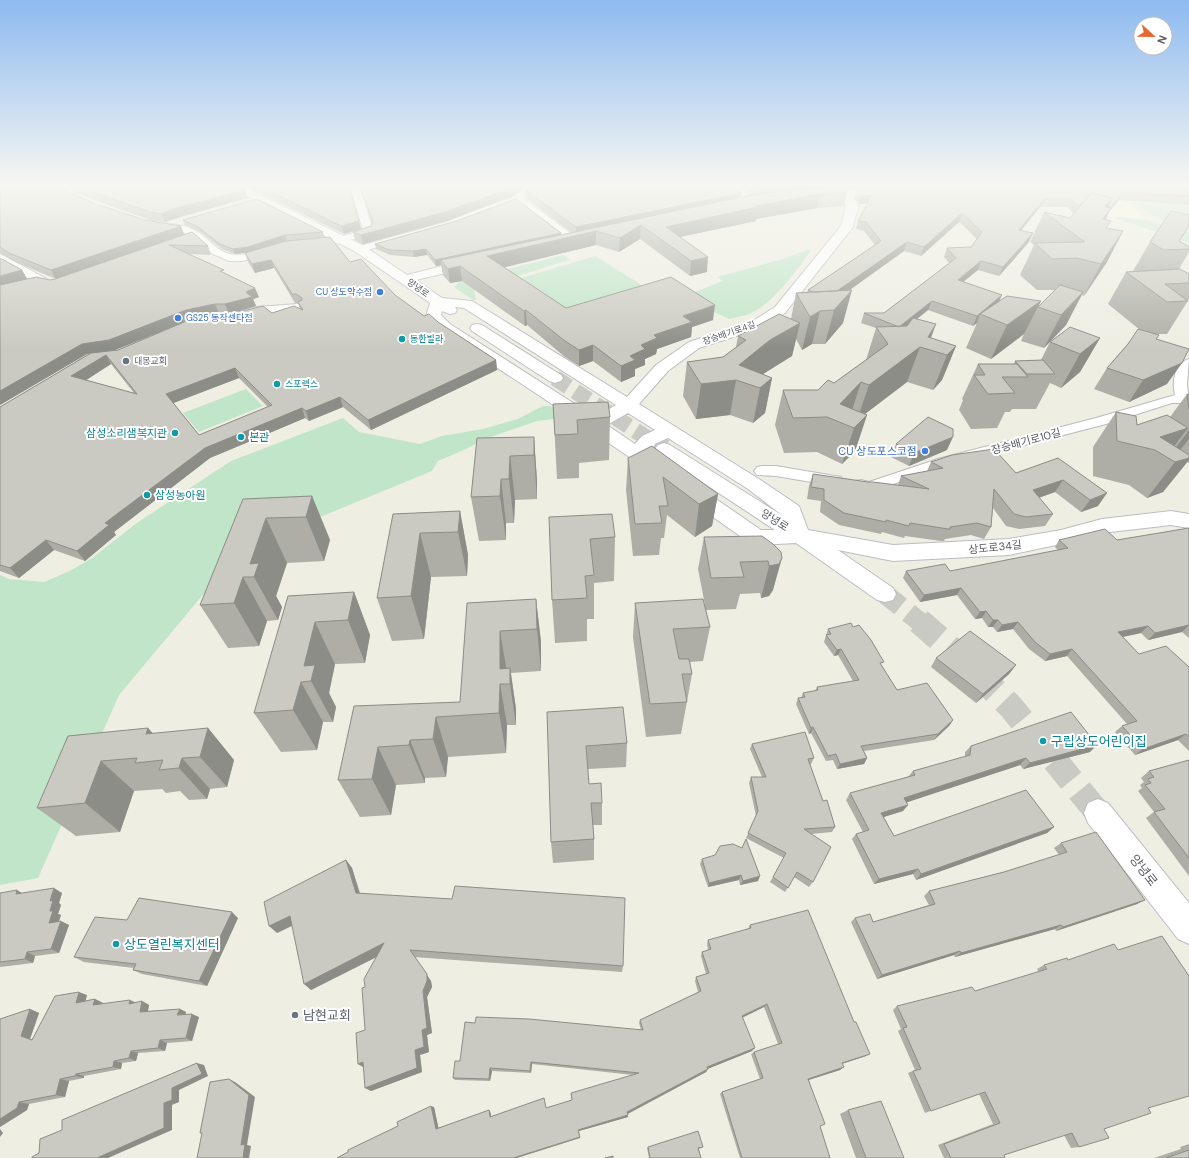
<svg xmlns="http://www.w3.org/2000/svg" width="1189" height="1158" font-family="'DM Sans','Noto Sans KR',sans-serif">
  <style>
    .commercial { fill: #fdfcd9 }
    .green { fill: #c0e5c8 }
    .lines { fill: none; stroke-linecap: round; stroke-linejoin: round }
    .secondary-tunnel-far2 { stroke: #c9cac3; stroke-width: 16; stroke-dasharray: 16 8; stroke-linecap: butt }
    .secondary-tunnel-far1 { stroke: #c9cac3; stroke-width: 20; stroke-dasharray: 20 10; stroke-linecap: butt }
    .secondary-tunnel { stroke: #c9cac3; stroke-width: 26; stroke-dasharray: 26 13; stroke-linecap: butt }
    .street-casing { stroke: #bbbbc1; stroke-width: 2 }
    .secondary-casing { stroke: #bcbdc4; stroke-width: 2 }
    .street { fill: #fff; fill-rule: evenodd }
    .secondary { fill: #fff; fill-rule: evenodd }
    .wall { fill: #aeaea7; fill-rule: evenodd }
    .shaded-wall { fill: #8d8d88 }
    .building { fill: #cacac2; stroke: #8d8d88; fill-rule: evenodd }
    .shop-dot { fill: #3f7fe0; stroke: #fff; stroke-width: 1.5 }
    .culture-dot { fill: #0f9aa8; stroke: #fff; stroke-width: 1.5 }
    .worship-dot { fill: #6b7280; stroke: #fff; stroke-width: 1.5 }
    .labels { text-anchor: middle; stroke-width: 4; stroke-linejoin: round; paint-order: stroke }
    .far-street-label { font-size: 9px; fill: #5b5d63; stroke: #fff }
    .far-shop-label { font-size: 9px; fill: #366cbe; stroke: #fff; text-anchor: end }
    .far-culture-label { font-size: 9px; fill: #0d838f; stroke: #fff; text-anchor: start }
    .far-worship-label { font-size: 9px; fill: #5b616d; stroke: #fff; text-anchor: start }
    .culture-label { font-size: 11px; fill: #0d838f; stroke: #fff; text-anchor: start }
    .street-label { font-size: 11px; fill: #5b5d63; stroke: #fff }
    .shop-label { font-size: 11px; fill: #366cbe; stroke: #fff; text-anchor: end }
    .near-culture-label { font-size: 13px; fill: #0d838f; stroke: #fff; text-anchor: start }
    .near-street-label { font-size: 13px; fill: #5b5d63; stroke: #fff }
    .near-worship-label { font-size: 13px; fill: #5b616d; stroke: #fff; text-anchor: start }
  </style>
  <rect width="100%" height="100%" fill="#eeeee3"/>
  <path class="commercial" d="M 1042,189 L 1120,191 L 1142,218 L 1104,216 L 1060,209 Z"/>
  <path class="green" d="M 1137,202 L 1189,205 L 1189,228 C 1171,222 1148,218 1137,202 Z
    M 1119,217 L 1146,220 L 1189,232 L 1189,243 L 1116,218 Z
    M 807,250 L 811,250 C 799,268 772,304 753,312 C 746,316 736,317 729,319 L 693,302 L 677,299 L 723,281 L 717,277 L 783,259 Z
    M 563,255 L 570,259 L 569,260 L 476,289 L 474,290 L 476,300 L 473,300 L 454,287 L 461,281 Z
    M 595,256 L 645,287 L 562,315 L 515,280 Z
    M 246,389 L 263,406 L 199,432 L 183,413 Z
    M 543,406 L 550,406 L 563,412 L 560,418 L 537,421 L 485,439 L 468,448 L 438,461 L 432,471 L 264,540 L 206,591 L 119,695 L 38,878 L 0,885 L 0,575 L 9,579 L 44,582 L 70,571 L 92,558 L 137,523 L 231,461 L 343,418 L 359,432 L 420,444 L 442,436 L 483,429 L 518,419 Z"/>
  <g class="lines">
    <path class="secondary-tunnel-far2" d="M 555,378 L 650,440"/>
    <path class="secondary-tunnel-far1" d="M 648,439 L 664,449
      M 885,594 L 920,622"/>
    <path class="secondary-tunnel" d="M 919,621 L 966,662 L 1011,707 L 1098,813"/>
    <g class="street-casing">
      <path id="street" d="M 350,186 L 359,186 L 373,231 L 372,233 L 341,243 L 305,246 L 304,244 L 305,242 L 340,237 L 363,230 Z
        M 528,186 L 539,186 L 523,198 L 578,239 L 579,241 L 578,243 L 570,243 L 517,202 L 492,210 L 453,226 L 360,252 L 355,249 L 356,247 L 447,222 L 486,206 L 514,197 L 517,193 Z
        M 157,223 C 172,224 186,224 199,233 C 209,239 218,252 230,254 C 244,257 257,251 270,248 L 275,251 L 274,253 L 243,261 L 229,261 L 213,254 L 183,232 L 154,228 L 152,226 Z
        M 0,254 L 45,278 L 47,280 L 45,282 C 35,285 8,269 0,262 Z
        M 298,304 L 302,306 L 304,308 L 302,310 L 257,315 L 245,318 L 239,314 L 241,311 L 257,307 Z
        M 1189,359 L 1187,384 L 1189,403 L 1172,403 L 1106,424 L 948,465 L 870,492 L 855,489 L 853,485 L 855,481 L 861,480 L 869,482 L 938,459 L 1096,418 L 1175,395 C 1172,382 1174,363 1189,359 Z
        M 762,466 L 776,466 L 835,476 L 841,477 L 843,481 L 841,485 L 835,486 L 776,476 L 757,475 L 754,471 L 757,467 Z"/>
    </g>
    <g class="secondary-casing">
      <path id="secondary" d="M 228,186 L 242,186 L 364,246 L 407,275 L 470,259 L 475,260 L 477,263 L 475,266 L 416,280 L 442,298 L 472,301 L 627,397 L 656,365 L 689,342 L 751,322 L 775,307 L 841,226 L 846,206 L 842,197 L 814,198 L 812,196 L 814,194 L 888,186 L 935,186 L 930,189 L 853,196 L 858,206 L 853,227 L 785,313 L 761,328 L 699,348 L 668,371 L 639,404 L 762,481 L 799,506 L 808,530 L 893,545 L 1009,539 L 1061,530 L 1102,519 L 1171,511 L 1189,514 L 1189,528 L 1171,525 L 1102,533 L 1061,544 L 1009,555 L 893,561 L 838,550 L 893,588 L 896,594 L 893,600 L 885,602 L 877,600 L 796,543 L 757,545 L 750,543 L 683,496 L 680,491 L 683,486 L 690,485 L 697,486 L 761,530 L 775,530 L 658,453 L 655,449 L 658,445 L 664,443 L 670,445 L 783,516 L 748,489 L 668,438 L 655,444 L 651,453 L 668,466 L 670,470 L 668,474 L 661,476 L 654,474 L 540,396 L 440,330 L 426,316 L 430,303 L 356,252 ZM 455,307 L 464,308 L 616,405 L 595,417 L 450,324 L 441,315 L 442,311 L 450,314 L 455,313 L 457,310 ZM 628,413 L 655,430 L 642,436 L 635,444 L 607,425 Z
        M 723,186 L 736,186 L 760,203 L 758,205 L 750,205 Z
        M 477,324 L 482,325 L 561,375 L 563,378 L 561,381 L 555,383 L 549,381 L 472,331 L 470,328 L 472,325 Z
        M 1098,799 L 1108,803 L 1189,903 L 1189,944 L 1178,939 L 1088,823 L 1084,813 L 1088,803 Z"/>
    </g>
    <use href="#street" class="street"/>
    <use href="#secondary" class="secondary"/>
  </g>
  <path class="wall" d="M 0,186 L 93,203 L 145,220 L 181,226 L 184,235 L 192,232 L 208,246 L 211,255 L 189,254 L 225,273 L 259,297 L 253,299 L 256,306 L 229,314 L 219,314 L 190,320 L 115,350 L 96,352 L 118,350 L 227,315 L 272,313 L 300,309 L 298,303 L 295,303 L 274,268 L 255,273 L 248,262 L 245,253 L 235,254 L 222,249 L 200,232 L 185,225 L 183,220 L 323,232 L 325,238 L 350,262 L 395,295 L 424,316 L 438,322 L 496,360 L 497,370 L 371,430 L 343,407 L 309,421 L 305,418 L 210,458 L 114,532 L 116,535 L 85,561 L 54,550 L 19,578 L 0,571 L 0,407 L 90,353 L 87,354 L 0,405 L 22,270 L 27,279 L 50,280 L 56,279 L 15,262 L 0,253 ZM 111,364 L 134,393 L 86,380 ZM 239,378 L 268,407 L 199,435 L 173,403 Z
    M 66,186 L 239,186 L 248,198 L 180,217 L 165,222 L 153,221 L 78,194 Z
    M 246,186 L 349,186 L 361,229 L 371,226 L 372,223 L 360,186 L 525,186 L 513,196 L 447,221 L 363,244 L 355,240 L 353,232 L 357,230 L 344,234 Z
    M 739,186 L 871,186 L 846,189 L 847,192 L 844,206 L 817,208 L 756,219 L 756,221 L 680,237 L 707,272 L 690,276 L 640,239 L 619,252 L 596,245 L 504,267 L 566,308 L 713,320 L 692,327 L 691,337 L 657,349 L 656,354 L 645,359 L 645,365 L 635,369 L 635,376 L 621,382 L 593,361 L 579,366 L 565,357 L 527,325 L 525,326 L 462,281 L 450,283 L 443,275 L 441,265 L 436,266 L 427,255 L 414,257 L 390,255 L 376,249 L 375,244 L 561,233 L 561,235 L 572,233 L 526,198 L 525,190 L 742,193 L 741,197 L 753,195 Z
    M 1189,186 L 1189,205 L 1119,200 L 1109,212 L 1106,219 L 1107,228 L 1123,231 L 1107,262 L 1084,296 L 1082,295 L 1066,325 L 1044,348 L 1021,341 L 1024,334 L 991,359 L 966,348 L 977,323 L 973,326 L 928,310 L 917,319 L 931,338 L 956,346 L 942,380 L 933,390 L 907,382 L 865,414 L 867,415 L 855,451 L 842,464 L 817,452 L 784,453 L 775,425 L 783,390 L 818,390 L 834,383 L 866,360 L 876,328 L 861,323 L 864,313 L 884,313 L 949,263 L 944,257 L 947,248 L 971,247 L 977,239 L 959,222 L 921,256 L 904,251 L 848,291 L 843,323 L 825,344 L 812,344 L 802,350 L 796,339 L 792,356 L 763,374 L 772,378 L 765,413 L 753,423 L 730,415 L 696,419 L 683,396 L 687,362 L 723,357 L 736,347 L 738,336 L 791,319 L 796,293 L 807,292 L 808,290 L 875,245 L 864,231 L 856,229 L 858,221 L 868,203 L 859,204 L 855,198 L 857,190 ZM 1040,207 L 1067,207 L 1073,213 L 1074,213 L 1070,218 L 1044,212 L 1030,242 L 1034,245 L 1020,275 L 1037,290 L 1055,290 L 1038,307 L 1041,301 L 999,301 L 963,282 L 978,270 L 999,276 L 1029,242 L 1021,230 Z
    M 1189,226 L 1180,241 L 1189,247 L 1189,252 L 1179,269 L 1189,274 L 1189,299 L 1167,334 L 1156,334 L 1156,339 L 1167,384 L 1129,402 L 1094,389 L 1107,368 L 1140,330 L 1108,304 L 1126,272 L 1133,271 L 1150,242 Z
    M 1100,338 L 1080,372 L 1061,388 L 1050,383 L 1036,409 L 1012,409 L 1010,412 L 1005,412 L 997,428 L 971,429 L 959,410 L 963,400 L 962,399 L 978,364 L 1014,364 L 1015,361 L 1041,360 L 1050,342 Z
    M 1187,394 L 1189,395 L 1189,463 L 1187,462 L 1163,492 L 1147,498 L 1129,485 L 1093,476 L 1093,447 L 1116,412 L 1137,425 L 1170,417 Z
    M 553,404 L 610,417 L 609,460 L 579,463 L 579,478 L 557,479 Z
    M 534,437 L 537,481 L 537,499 L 515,500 L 514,523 L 506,523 L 506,540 L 479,541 L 471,497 L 477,438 Z
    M 896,444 L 947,450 L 909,466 L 891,457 Z
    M 628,458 L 718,494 L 712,526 L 695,537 L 667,515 L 664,538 L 661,538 L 659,555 L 633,556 L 626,490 Z
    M 1058,458 L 1098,506 L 1081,512 L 1055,492 L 1039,498 L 1053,514 L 1045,526 L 1019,529 L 1006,526 L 993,508 L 991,527 L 984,539 L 971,535 L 945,539 L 944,541 L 941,541 L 905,536 L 904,538 L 882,532 L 881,534 L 839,525 L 820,512 L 821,501 L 807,499 L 809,486 L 813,474 L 868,482 L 898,485 L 901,476 L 927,471 L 931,462 L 1016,473 Z
    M 312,496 L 330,540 L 324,561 L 287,563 L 276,596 L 282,607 L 278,620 L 267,621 L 259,646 L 228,648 L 200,605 L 243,499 Z
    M 460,511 L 468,555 L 467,576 L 431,577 L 424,639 L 392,641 L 377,598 L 393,514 Z
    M 549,517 L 615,537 L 614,581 L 594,583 L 594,619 L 587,619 L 587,641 L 555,643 L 552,600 Z
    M 1189,528 L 1189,638 L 1182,632 L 1148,640 L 1141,633 L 1123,637 L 1139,654 L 1189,667 L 1189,751 L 1178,740 L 1135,755 L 1115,732 L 1122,726 L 1127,724 L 1067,656 L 1045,661 L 1029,649 L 1013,629 L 997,632 L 993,627 L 988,627 L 982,618 L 975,619 L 957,595 L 920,602 L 903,578 L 906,571 L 950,571 L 1058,550 L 1055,547 L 1059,540 L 1117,540 Z
    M 704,537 L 781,552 L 773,590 L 769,596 L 761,598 L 760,593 L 740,594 L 736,609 L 706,610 L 710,627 L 703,661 L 690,662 L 692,674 L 681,734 L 646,737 L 633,637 L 635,603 L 705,605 L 698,569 Z
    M 354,592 L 370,635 L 365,663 L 335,664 L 329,693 L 336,707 L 333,722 L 323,722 L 317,750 L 281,752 L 254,713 L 288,596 Z
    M 536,599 L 541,642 L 541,671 L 511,673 L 516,709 L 516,725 L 507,725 L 506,753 L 448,757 L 446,777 L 425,778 L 425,783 L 396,785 L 391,815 L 360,817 L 338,780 L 354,706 L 460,702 L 467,603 Z
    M 828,629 L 882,666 L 897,690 L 953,720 L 949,726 L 934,740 L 864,751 L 867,758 L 864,764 L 837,769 L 833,760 L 826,761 L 811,733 L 809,734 L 796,704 L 798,698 L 801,698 L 803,693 L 815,691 L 817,687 L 853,681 L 838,655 L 834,656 L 824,642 Z
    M 936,658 L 1016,665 L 1009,674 L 976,703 L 931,667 Z
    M 547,712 L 627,743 L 626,767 L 588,769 L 589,784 L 602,803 L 602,825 L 593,825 L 594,839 L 594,860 L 553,863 L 551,842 Z
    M 148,728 L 153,734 L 208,728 L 234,760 L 227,787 L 210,789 L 207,799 L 189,800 L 180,791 L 166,793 L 162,789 L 134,791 L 120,832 L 76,836 L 37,808 L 68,736 Z
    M 752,744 L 814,758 L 811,764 L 810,764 L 823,801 L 835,827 L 832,832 L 811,834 L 813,882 L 809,887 L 794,877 L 785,892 L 770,882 L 784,858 L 746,838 L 756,816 L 749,783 L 751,777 L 762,777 L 750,749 Z
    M 971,746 L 1090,752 L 1023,769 L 1020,765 L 906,802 L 903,811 L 884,817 L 894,836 L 1054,827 L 1047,833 L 916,880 L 913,874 L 874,884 L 852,839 L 856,834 L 863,832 L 846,800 L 850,793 L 908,777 L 913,771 L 965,757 L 965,752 Z
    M 1189,760 L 1189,876 L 1146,818 L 1154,812 L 1138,791 L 1142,788 L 1140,785 L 1144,782 L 1141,778 L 1149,771 Z
    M 1061,843 L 1145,900 L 1137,904 L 1056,931 L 1055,929 L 955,957 L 954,955 L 877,979 L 851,922 L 855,918 L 873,922 L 929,905 L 924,896 L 929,891 L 1004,872 L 1059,855 L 1054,848 Z
    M 702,859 L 758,881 L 740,885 L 739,880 L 708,887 L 700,864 Z
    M 346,860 L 352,868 L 360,893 L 623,966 L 622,972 L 414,957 L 431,981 L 432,987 L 427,997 L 432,1033 L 427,1035 L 429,1052 L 420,1055 L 422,1072 L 371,1091 L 363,1067 L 358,1064 L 365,1030 L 365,987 L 377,957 L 311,990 L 292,926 L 277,933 Z
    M 0,893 L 62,893 L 59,903 L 61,905 L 58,914 L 61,915 L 59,921 L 69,925 L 59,953 L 35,956 L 33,963 L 0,967 Z
    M 238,918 L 207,986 L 142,974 L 133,970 L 134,968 L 84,962 L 74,957 L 127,920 Z
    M 750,925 L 866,1056 L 842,1064 L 840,1070 L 809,1080 L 820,1126 L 830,1158 L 740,1158 L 720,1094 L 722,1092 L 760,1079 L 751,1054 L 754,1052 L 778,1044 L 764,1007 L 742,1018 L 752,1051 L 707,1069 L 708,1069 L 706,1072 L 628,1114 L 628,1117 L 579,1131 L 580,1138 L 348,1152 L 398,1126 L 434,1107 L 438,1128 L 490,1111 L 491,1117 L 544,1098 L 546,1108 L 572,1100 L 633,1075 L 532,1064 L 531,1073 L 492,1071 L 490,1081 L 455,1080 L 453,1078 L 460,1061 L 641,1030 L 639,1023 L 640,1020 L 698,992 L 695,981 L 696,977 L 706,974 L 701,956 L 702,952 L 708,950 L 707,944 L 708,940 L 748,929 Z
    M 1044,965 L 1148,1108 L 1104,1129 L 1079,1147 L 1071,1148 L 1064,1135 L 1004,1155 L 1005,1158 L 944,1158 L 938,1145 L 993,1124 L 979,1094 L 925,1113 L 908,1073 L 915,1070 L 898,1031 L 901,1029 L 893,1010 L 897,1006 L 975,991 L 1039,972 L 1037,969 Z
    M 87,995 L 85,1001 L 95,999 L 103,1003 L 103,1004 L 136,1003 L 142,1001 L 149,1005 L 148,1011 L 180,1009 L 186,1012 L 185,1015 L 199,1017 L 192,1041 L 167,1043 L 165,1051 L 138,1053 L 136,1061 L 122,1063 L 121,1069 L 84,1076 L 84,1078 L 69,1081 L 65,1097 L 29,1104 L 27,1110 L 0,1127 L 30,1009 L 39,1013 L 30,1039 L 32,1039 Z
    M 848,1110 L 904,1158 L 856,1158 L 840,1114 Z
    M 1189,1144 L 1189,1158 L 1154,1158 L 1181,1149 L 1180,1147 Z
    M 648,1147 L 703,1147 L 699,1149 L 701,1158 L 649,1158 L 647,1148 Z"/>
  <path class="shaded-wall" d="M 514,186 L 525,186 L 513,196 L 447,221 L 363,244 L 361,235 Z
    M 790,186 L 871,186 L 756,197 L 758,189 Z
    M 245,190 L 248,198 L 180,217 L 165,222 L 161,214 L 176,208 Z
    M 1123,192 L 1119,200 L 1109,212 L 1096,238 L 1103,219 Z
    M 742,193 L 740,201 L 596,231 L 596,245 L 489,271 L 487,256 L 576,235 L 576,227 Z
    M 820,194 L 817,208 L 756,219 L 756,221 L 665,240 L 666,227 L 756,206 Z
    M 872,195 L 870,203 L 859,204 L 861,196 Z
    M 1112,198 L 1097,228 L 1105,207 Z
    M 1044,199 L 1040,207 L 1015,238 L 1019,230 Z
    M 962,213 L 959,222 L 921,256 L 924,247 Z
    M 359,221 L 361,229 L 344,234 L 341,226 Z
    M 641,225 L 640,239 L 619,252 L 620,238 Z
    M 181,226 L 184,235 L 56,279 L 51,270 Z
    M 1123,231 L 1107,262 L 1084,296 L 1101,264 Z
    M 561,233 L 562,238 L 441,260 L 441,265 L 436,266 L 435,260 Z
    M 1033,233 L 1029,242 L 999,276 L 1003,267 Z
    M 285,235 L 287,241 L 250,252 L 235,254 L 233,249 Z
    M 907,242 L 904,251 L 826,307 L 828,297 Z
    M 426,249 L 427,255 L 414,257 L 413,251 Z
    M 708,257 L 707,272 L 690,276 L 691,261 Z
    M 271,260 L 274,268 L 255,273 L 252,264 Z
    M 981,261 L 978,270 L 954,289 L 958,280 Z
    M 460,266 L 462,281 L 450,283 L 448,269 Z
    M 22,270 L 27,279 L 0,286 L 0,276 Z
    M 255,288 L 259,297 L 253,299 L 256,306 L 229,314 L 225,304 L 246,292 Z
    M 852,290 L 843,323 L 825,344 L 834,310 Z
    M 1083,292 L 1066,325 L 1044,348 L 1061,315 Z
    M 1002,295 L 998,304 L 980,314 L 977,323 L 973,326 L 977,316 Z
    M 932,301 L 928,310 L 896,336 L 899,327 Z
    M 1041,301 L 1024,334 L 991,359 L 1007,325 Z
    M 215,304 L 219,314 L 190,320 L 115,350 L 87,354 L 0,405 L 0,391 L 82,344 L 186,310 Z
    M 715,305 L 713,320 L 692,327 L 691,337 L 657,349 L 656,354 L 645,359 L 645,365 L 635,369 L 635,376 L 621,382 L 621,366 L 630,356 L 641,345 L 654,335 L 683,316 Z
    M 526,310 L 527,325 L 525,326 L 524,311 Z
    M 820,311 L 812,344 L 802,350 L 810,317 Z
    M 800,323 L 792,356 L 763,374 L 750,385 L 739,365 L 770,340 Z
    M 936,324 L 927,349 L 928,337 Z
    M 1100,338 L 1080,372 L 1061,388 L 1080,354 Z
    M 593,345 L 593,361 L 579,366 L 579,350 Z
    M 956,346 L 942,380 L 933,390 L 947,355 Z
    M 920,347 L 907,382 L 857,420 L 869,385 Z
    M 106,355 L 111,364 L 77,386 L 71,376 Z
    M 496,360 L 497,370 L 371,430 L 368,420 Z
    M 1182,363 L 1167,384 L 1129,402 L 1143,380 Z
    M 235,368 L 239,378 L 171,404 L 166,394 Z
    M 772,378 L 765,413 L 753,423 L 760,388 Z
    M 736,380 L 730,415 L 696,419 L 701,384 Z
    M 861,382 L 850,417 L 840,404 Z
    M 340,397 L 343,407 L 309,421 L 306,411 Z
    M 302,408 L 305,418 L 210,458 L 114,532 L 116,535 L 85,561 L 77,551 L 105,523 L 205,448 Z
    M 867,415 L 855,451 L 842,464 L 854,428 Z
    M 1188,428 L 1166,457 L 1160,437 Z
    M 1189,430 L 1189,439 L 1173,459 L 1168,458 Z
    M 534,437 L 537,481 L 537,499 L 534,455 Z
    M 953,437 L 947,450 L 909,466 L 914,453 Z
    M 510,456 L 515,500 L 514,523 L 509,479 Z
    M 1189,458 L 1189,460 L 1163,492 L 1147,498 L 1175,462 Z
    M 501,479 L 506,523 L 506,540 L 500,496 Z
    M 1063,480 L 1055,492 L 1026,502 L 1033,490 Z
    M 1107,493 L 1098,506 L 1081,512 L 1090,500 Z
    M 718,494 L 712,526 L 695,537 L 699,504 Z
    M 312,496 L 330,540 L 324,561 L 306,517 Z
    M 460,511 L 468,555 L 467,576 L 458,532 Z
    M 266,518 L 287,563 L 276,596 L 282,607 L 278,620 L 254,577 L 250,564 Z
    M 420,533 L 431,577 L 424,639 L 411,596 Z
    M 46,540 L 54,550 L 19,578 L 10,568 Z
    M 782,558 L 773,590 L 769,596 L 761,598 L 769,566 Z
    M 243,577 L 267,621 L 259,646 L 234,603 Z
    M 961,588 L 957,595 L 920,602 L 924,595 Z
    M 354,592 L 370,635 L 365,663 L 348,620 Z
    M 536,599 L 541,642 L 541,671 L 537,629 Z
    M 986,611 L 982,618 L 975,619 L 980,612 Z
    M 993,620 L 998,620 L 993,627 L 988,627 Z
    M 315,622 L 335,664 L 329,693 L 336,707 L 333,722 L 311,681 L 304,666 Z
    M 1018,622 L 1013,629 L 997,632 L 1002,625 Z
    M 1189,625 L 1182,632 L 1148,640 L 1155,633 Z
    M 1148,626 L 1141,633 L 1112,639 L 1118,632 Z
    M 500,631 L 507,673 L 500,669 Z
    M 841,649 L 838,655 L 834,656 L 837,650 Z
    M 1072,649 L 1067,656 L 1045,661 L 1050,654 Z
    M 1016,665 L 1009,674 L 976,703 L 983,694 Z
    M 510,668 L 516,709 L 516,725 L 510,684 Z
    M 301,682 L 323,722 L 317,750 L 293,710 Z
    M 500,684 L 507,725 L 506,753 L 499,713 Z
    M 436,717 L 448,757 L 446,777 L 433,739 Z
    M 953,720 L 949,726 L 934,740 L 938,734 Z
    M 813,727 L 811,733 L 809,734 L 811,728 Z
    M 148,728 L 177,760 L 146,734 Z
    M 208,728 L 234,760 L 227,787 L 200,757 Z
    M 1186,734 L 1178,740 L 1135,755 L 1143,749 Z
    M 410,740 L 425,778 L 425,783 L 409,745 Z
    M 1097,745 L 1090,752 L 1023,769 L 1030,763 Z
    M 378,747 L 396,785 L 391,815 L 372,779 Z
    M 182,758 L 210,789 L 207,799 L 179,768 Z
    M 867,758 L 864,764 L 837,769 L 840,764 Z
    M 1026,758 L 1020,765 L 899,805 L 904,798 Z
    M 101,761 L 134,791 L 120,832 L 85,803 Z
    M 908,805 L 903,811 L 877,819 L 881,813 Z
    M 1054,827 L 1047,833 L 916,880 L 921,874 Z
    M 346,860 L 352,868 L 362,901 L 356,893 Z
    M 918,869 L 913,874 L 874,884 L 879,879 Z
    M 741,875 L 739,880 L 708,887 L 709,883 Z
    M 760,876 L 758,881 L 740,885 L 743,881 Z
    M 54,888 L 62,893 L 59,903 L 61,905 L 58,914 L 61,915 L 57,927 L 49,923 L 50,901 Z
    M 17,890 L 25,895 L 16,894 Z
    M 1145,900 L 1137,904 L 1056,931 L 1063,927 Z
    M 232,912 L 238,918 L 207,986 L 199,981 Z
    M 290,916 L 297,923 L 277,933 L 269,926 Z
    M 61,921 L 69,925 L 59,953 L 51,949 Z
    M 1061,925 L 1055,929 L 955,957 L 961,953 Z
    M 384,943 L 390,950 L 311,990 L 304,984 Z
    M 410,950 L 431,981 L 432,987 L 427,997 L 432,1033 L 427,1035 L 429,1052 L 420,1055 L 422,1072 L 371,1091 L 365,1088 L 415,1050 L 422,1030 Z
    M 960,951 L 954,955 L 877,979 L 882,975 Z
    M 27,952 L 35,956 L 33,963 L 25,959 Z
    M 79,992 L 87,995 L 84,1007 L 76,1003 Z
    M 95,999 L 103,1003 L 101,1009 L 93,1005 Z
    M 130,1000 L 137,1003 L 129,1004 Z
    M 142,1001 L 149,1005 L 147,1015 L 140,1012 Z
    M 767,1004 L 764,1007 L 739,1019 L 742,1016 Z
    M 30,1009 L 39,1013 L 30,1039 L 41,1043 L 32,1040 L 21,1036 Z
    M 180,1009 L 186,1012 L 184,1019 L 177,1015 Z
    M 192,1014 L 199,1017 L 192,1041 L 186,1038 Z
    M 160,1040 L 167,1043 L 165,1051 L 158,1048 Z
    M 755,1048 L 752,1051 L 705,1070 L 707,1067 Z
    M 131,1051 L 138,1053 L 136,1061 L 129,1058 Z
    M 870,1054 L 866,1056 L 838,1065 L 842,1063 Z
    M 114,1061 L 122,1063 L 121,1069 L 113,1067 Z
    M 363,1062 L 365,1068 L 358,1064 Z
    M 531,1062 L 532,1064 L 531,1073 L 530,1071 Z
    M 197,1063 L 204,1065 L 208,1076 L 179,1090 L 179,1102 L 172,1105 L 172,1130 L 108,1158 L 97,1158 L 164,1103 L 172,1088 Z
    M 844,1067 L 840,1070 L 805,1081 L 808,1079 Z
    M 490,1068 L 492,1071 L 490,1081 L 489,1079 Z
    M 708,1069 L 706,1072 L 627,1114 L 627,1112 Z
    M 76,1074 L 84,1076 L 84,1078 L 75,1076 Z
    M 60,1079 L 69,1081 L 65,1097 L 56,1095 Z
    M 229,1079 L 235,1082 L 255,1097 L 247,1145 L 251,1146 L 249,1158 L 243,1158 Z
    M 19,1102 L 29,1104 L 27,1110 L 0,1127 L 0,1119 Z
    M 431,1106 L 434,1107 L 439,1130 L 436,1129 Z
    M 489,1110 L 490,1111 L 492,1119 L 490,1117 Z
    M 628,1115 L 628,1117 L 579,1131 L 578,1130 Z
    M 0,1129 L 3,1133 L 0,1137 Z
    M 580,1137 L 580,1138 L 517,1158 L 513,1158 Z"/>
  <path class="building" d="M 0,186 L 57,186 L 93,203 L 145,220 L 181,226 L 51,270 L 9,253 L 0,247 Z
    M 76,186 L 239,186 L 245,190 L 176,208 L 161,214 L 150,212 Z
    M 260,186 L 349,186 L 359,221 L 341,226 Z
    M 360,186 L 514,186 L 512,188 L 445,212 L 361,235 L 353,232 L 371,226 L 373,222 Z
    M 530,186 L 733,186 L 742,193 L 576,227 L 525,190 Z
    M 753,186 L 790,186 L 758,189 Z
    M 844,186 L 847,192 L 820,194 L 756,206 L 758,207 L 666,227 L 708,257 L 691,261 L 641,225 L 620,238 L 596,231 L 487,256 L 566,308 L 671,277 L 715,305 L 683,316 L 692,322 L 654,335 L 657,338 L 641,345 L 645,349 L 630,356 L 635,360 L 621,366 L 593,345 L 579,350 L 565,341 L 526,310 L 524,311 L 460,266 L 448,269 L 441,260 L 756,194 Z
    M 895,186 L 1189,186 L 1189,196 L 1123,192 L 1111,207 L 1108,207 L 1112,198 L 1091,193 L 1081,205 L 1077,205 L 1071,199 L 1044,199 L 1019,230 L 1033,233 L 1003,267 L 981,261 L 958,280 L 1002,295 L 977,316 L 932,301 L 899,327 L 864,313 L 884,313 L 956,258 L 947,248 L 971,247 L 982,232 L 962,213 L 924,247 L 907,242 L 837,291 L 813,292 L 808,290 L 881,241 L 866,222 L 858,221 L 872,195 L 861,196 L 857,190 Z
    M 1091,193 L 1112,198 L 1105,207 L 1111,208 L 1103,219 L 1111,221 L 1106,228 L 1123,231 L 1101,264 L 1077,258 L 1052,259 L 1035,243 L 1085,242 L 1044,212 L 1070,218 Z
    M 257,199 L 323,232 L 285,235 L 248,247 L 233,249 L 220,244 L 198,227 L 183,220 Z
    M 516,199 L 561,233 L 435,260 L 426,249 L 413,251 L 389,250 L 375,244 L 453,222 Z
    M 1171,211 L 1189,215 L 1189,226 L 1179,241 L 1189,247 L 1189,249 L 1164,250 L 1150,242 Z
    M 192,232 L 208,246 L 169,245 L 224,270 L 220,271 L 255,288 L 246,292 L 252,297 L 225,304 L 215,304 L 186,310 L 109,340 L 82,344 L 0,391 L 0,285 L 36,277 L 50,280 L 55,279 Z
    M 330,237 L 350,262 L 361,259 L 395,295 L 424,316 L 429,314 L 438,322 L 496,360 L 368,420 L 340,397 L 306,411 L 302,408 L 205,448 L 105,523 L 109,525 L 77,551 L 46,540 L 10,568 L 0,565 L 0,407 L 91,353 L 118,350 L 189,320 L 215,315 L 227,315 L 263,306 L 272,313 L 294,306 L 303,310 L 298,302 L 302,300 L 302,298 L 296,294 L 292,294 L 271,260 L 252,264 L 245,253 L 286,241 ZM 106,355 L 137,394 L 71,376 ZM 235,368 L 272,405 L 199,435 L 166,394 Z
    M 0,258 L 22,270 L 0,276 Z
    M 1180,269 L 1189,274 L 1189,283 L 1165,284 L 1188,301 L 1167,302 L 1126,272 Z
    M 1060,285 L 1083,292 L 1061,315 L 1038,307 Z
    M 852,290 L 834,310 L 820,311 L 810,317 L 796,293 Z
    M 1007,296 L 1041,301 L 1007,325 L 980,314 Z
    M 779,314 L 800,323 L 770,340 L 739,365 L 772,378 L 760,388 L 736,380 L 701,384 L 687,362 L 723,357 L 746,340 L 738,336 Z
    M 913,318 L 936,324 L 928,337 L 956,346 L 947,355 L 920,347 L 869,385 L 861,382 L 840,404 L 867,415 L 854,428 L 827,417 L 793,418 L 783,390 L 818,390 L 828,380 L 834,383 L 888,344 L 876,327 L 907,326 Z
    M 1070,327 L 1100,338 L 1080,354 L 1050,342 Z
    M 1138,329 L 1159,335 L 1156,339 L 1189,349 L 1182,363 L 1143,380 L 1107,368 L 1128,344 Z
    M 1043,360 L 1055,374 L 1027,374 L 1015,361 Z
    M 978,364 L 1017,364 L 1028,377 L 1002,377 L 1015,393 L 988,394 L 974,375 L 985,375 Z
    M 1187,394 L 1189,395 L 1189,409 Z
    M 608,402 L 610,417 L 577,420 L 578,434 L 555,435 L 553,404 Z
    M 1116,412 L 1136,416 L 1137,425 L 1167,415 L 1188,428 L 1160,437 L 1189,455 L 1189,458 L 1175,462 L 1155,450 L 1117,441 Z
    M 928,417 L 953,429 L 953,437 L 914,453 L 896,444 Z
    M 534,437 L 534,455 L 510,456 L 509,479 L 501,479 L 500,496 L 471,497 L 477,438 Z
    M 652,446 L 718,494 L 699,504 L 663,477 L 668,506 L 659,506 L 662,523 L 635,524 L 628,458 Z
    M 994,449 L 1016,473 L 1058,458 L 1107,493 L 1090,500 L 1063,480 L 1033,490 L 1053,514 L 1026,517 L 1014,514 L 994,489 L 991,527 L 977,523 L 950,527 L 950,529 L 948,529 L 910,523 L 909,526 L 886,520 L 886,522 L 844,513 L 824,500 L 824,489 L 811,487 L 813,474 L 868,482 L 873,482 L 929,489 L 901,476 L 943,468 L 931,462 L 952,455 Z
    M 312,496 L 306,517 L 266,518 L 250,564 L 259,563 L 254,577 L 243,577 L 234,603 L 200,605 L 243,499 Z
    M 460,511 L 458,532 L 420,533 L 411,596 L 377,598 L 393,514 Z
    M 612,514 L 615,537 L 590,539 L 594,575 L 585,576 L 587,598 L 552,600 L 549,517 Z
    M 1189,528 L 1189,625 L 1155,633 L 1148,626 L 1118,632 L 1139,654 L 1166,646 L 1189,667 L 1189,737 L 1186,734 L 1143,749 L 1122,726 L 1137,721 L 1072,649 L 1050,654 L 1035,642 L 1018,622 L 1002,625 L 998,620 L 993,620 L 986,611 L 980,612 L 961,588 L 924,595 L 906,571 L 945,564 L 950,571 L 1068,548 L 1059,540 L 1105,529 L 1117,540 Z
    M 762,536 L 773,544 L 781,552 L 782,558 L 779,564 L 769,566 L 768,561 L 740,562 L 744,577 L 711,578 L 704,537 Z
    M 354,592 L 348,620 L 315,622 L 304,666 L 315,665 L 311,681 L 301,682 L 293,710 L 254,713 L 288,596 Z
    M 536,599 L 537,629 L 500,631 L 500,669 L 510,668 L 510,684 L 500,684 L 499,713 L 436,717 L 433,739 L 410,740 L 409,745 L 378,747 L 372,779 L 338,780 L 354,706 L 460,702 L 467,603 Z
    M 703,599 L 710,627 L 673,629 L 679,659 L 689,659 L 692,674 L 682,674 L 687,702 L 650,704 L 635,603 Z
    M 851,623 L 853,627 L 859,625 L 871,640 L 884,662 L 880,663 L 897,690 L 927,683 L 953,720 L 938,734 L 861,746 L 867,758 L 840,764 L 836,754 L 828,756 L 813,727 L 811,728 L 798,698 L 805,697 L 803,693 L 818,690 L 817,687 L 859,680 L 841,649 L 837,650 L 826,635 L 831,634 L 828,629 Z
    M 970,631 L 1016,665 L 983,694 L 936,658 Z
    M 623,707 L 627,743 L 586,746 L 589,784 L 601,783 L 602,803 L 591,803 L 594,839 L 551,842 L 547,712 Z
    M 1071,712 L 1097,745 L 1030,763 L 1026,758 L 904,798 L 908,805 L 881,813 L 894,836 L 1026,790 L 1054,827 L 921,874 L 918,869 L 879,879 L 856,834 L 869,830 L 850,793 L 915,775 L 913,771 L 970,755 L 971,746 Z
    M 148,728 L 146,734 L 208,728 L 200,757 L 182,758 L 179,768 L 159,770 L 163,760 L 135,763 L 137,758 L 101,761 L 85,803 L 37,808 L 68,736 Z
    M 805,732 L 814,758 L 808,759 L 823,801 L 827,800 L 835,827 L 804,829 L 831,847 L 813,882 L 797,872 L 788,888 L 773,877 L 786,853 L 748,833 L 758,811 L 751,777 L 766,777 L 752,744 Z
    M 1189,760 L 1189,858 L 1154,812 L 1165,809 L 1145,785 L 1151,783 L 1148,779 L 1154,777 L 1149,771 Z
    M 1096,832 L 1145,900 L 1063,927 L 1061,925 L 961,953 L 960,951 L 882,975 L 855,918 L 870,914 L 873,922 L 935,904 L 929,891 L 1004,872 L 1067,852 L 1061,843 Z
    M 746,839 L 760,876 L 743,881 L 741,875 L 709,883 L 702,859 L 715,855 L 720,846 L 733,844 L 742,848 Z
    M 346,860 L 356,893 L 452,899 L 455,886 L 625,898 L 623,966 L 410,950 L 427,974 L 427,981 L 423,991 L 427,1028 L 422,1030 L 424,1047 L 415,1050 L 417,1068 L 365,1088 L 363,1062 L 358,1064 L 356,1033 L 365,1030 L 362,988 L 365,987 L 364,979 L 384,943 L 304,984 L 290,916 L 269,926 L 264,902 Z
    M 54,888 L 50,901 L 53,900 L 50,911 L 53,911 L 49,923 L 61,921 L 51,949 L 27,952 L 25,959 L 0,962 L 0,893 L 17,890 L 16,894 Z
    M 139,898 L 232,912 L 199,981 L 133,970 L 136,964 L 74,957 L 95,917 L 127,920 Z
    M 808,910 L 854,1022 L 856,1022 L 870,1054 L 842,1063 L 844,1067 L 808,1079 L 825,1124 L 820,1126 L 830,1158 L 742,1158 L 722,1092 L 763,1078 L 754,1052 L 782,1043 L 767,1004 L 742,1016 L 755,1048 L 707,1067 L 708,1069 L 627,1112 L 628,1115 L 578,1130 L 580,1137 L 513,1158 L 337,1158 L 348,1152 L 348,1150 L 398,1126 L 397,1122 L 431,1106 L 436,1129 L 489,1110 L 490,1117 L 544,1098 L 546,1108 L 572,1100 L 571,1093 L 639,1073 L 531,1062 L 530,1071 L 490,1068 L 489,1079 L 453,1078 L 455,1061 L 460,1061 L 465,1022 L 475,1023 L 476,1017 L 529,1019 L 643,1030 L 640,1020 L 701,991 L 696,977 L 709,973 L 702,952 L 711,949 L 708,940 L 751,928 L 750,925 Z
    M 1162,936 L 1189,976 L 1189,1096 L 1148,1108 L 1151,1113 L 1104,1129 L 1109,1138 L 1079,1147 L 1072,1133 L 1004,1155 L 1005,1158 L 951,1158 L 944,1144 L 1000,1123 L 985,1092 L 931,1111 L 913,1071 L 921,1069 L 903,1028 L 907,1027 L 897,1006 L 972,987 L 975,991 L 1047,969 L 1044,965 L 1067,958 L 1068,960 L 1114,944 L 1118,950 Z
    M 79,992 L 76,1003 L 95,999 L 93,1005 L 130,1000 L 129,1004 L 142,1001 L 140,1012 L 180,1009 L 177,1015 L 192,1014 L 186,1038 L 160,1040 L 158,1048 L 131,1051 L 129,1058 L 114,1061 L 113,1067 L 76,1074 L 75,1076 L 60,1079 L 56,1095 L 19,1102 L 17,1108 L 0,1119 L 0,1019 L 30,1009 L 21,1036 L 32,1040 L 55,996 Z
    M 197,1063 L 202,1074 L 172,1088 L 172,1100 L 164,1103 L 164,1128 L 97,1158 L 32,1158 L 32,1157 L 39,1153 L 40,1139 L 62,1130 L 62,1120 Z
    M 229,1079 L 249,1095 L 241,1145 L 245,1144 L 243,1158 L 197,1158 L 202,1133 L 200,1133 L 210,1082 Z
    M 881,1101 L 904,1158 L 866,1158 L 848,1110 Z
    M 698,1131 L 703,1147 L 698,1148 L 701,1158 L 650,1158 L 648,1147 Z
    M 1189,1150 L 1189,1158 L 1166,1158 Z
    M 613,1156 L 613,1158 L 605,1158 Z"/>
  <linearGradient id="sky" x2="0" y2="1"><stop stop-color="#8dbaf0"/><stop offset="0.53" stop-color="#f7f7f2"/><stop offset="1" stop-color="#f7f7f2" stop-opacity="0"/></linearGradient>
  <rect width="1189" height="349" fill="url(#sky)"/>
  <g class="shop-dot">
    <circle cx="380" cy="292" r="4"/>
    <circle cx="178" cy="318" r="4"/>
    <circle cx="925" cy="451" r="4"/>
  </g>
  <g class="culture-dot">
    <circle cx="402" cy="339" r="4"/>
    <circle cx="277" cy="384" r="4"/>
    <circle cx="175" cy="433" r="4"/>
    <circle cx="241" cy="437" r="4"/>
    <circle cx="147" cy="495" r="4"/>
    <circle cx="1043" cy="741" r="4"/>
    <circle cx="116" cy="944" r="4"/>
  </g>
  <g class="worship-dot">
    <circle cx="126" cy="361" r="4"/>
    <circle cx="295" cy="1015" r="4"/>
  </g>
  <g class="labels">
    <g class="far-street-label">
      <text transform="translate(418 288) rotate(36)" y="3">양녕로</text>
      <text transform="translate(729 333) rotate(-19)" y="3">장승배기로4길</text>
    </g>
    <g class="far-shop-label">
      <text x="372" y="295">CU 상도약수점</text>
      <text x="186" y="321" text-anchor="start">GS25 동작센타점</text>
    </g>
    <g class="far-culture-label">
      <text x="410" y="342">동한빌라</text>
      <text x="285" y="387">스포렉스</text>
    </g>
    <g class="far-worship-label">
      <text x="134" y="364">대봉교회</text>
    </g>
    <g class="culture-label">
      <text x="167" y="437" text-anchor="end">삼성소리샘복지관</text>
      <text x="249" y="441">본관</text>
      <text x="155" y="499">삼성농아원</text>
    </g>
    <g class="street-label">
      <text transform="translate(1026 441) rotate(-15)" y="4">장승배기로10길</text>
      <text transform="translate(775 520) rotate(33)" y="4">양녕로</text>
      <text transform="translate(995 547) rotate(-6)" y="4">상도로34길</text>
    </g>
    <g class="shop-label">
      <text x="917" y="455">CU 상도포스코점</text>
    </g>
    <g class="near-culture-label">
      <text x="1051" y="746">구립상도어린이집</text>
      <text x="124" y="949">상도열린복지센터</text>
    </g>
    <g class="near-street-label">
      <text transform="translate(1144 870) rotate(52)" y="5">양녕로</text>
    </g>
    <g class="near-worship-label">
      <text x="303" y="1020">남현교회</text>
    </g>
  </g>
  <g transform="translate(1153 36) rotate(112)"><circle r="19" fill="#ffffff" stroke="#bdbec1"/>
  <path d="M0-3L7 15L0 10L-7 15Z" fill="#e56832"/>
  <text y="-6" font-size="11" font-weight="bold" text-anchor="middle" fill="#5b5d63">N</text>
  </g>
</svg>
